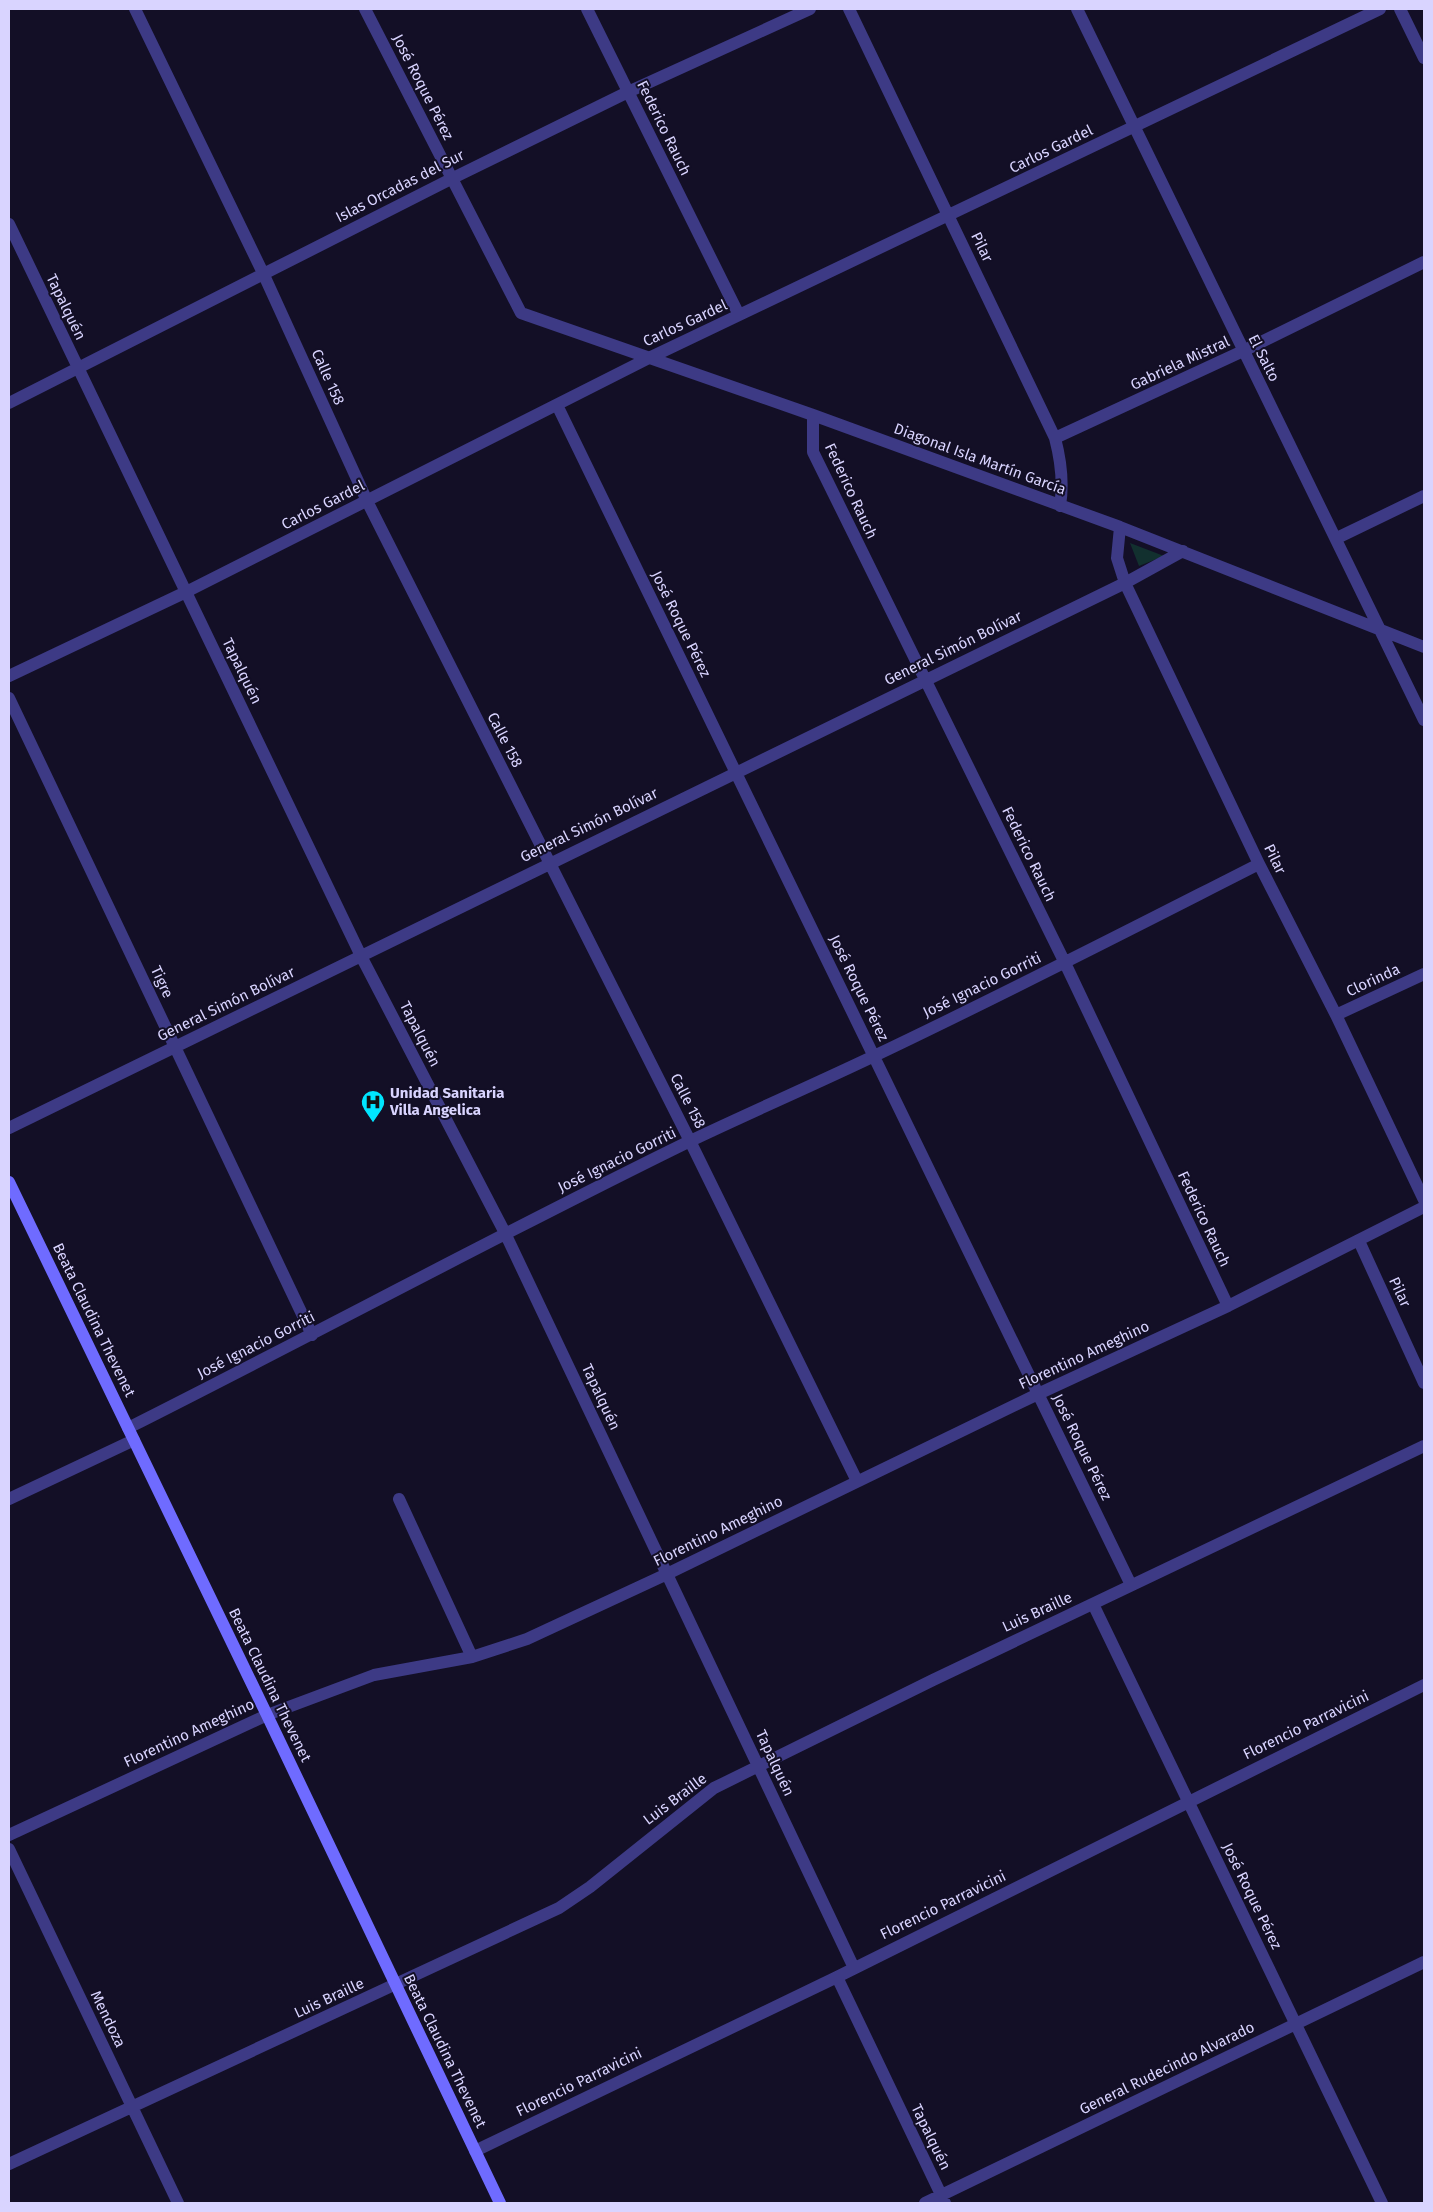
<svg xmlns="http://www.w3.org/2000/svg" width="1433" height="2212" font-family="'Fira Sans',sans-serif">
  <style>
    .green { fill: #12302f }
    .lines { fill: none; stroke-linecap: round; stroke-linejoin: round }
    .street { stroke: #3d3a85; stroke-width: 12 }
    .secondary { stroke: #6f6bff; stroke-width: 12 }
    .labels { text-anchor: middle; stroke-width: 4; stroke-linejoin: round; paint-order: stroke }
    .street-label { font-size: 15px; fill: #d9d4ff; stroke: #130f26 }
    .poi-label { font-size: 15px; font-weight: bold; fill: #d9d4ff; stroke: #130f26; text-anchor: start }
  </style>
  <rect width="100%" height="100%" fill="#130f26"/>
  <path class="green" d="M 1130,543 L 1164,556 L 1139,566 Z"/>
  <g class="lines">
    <path class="street" d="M 135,9 L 263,273 L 367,501 L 690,1141 L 857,1481
      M 365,9 L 521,313 L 813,415 L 1120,527 L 1424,647
      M 587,9 L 739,315
      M 849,9 L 1055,438 C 1061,461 1064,482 1060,506
      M 1077,9 L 1424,720
      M 1400,9 L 1424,58
      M 9,224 L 361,956 L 505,1233 L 854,1968
      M 9,403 L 451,179 L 628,92 L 810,9
      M 557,405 L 1131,1585
      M 813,415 L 813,452 L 1065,963 L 1228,1306
      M 1055,438 L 1243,351 L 1424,262
      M 1120,527 L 1117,558 L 1125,583 L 1259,864 L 1336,1015 L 1424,1200
      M 1337,538 L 1424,496
      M 9,676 L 186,592 L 649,358 L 1380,9
      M 9,698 L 312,1335
      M 1336,1015 L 1424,974
      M 9,1128 L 1125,583 L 1183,551
      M 1359,1241 L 1424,1383
      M 128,1428 C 315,1334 500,1234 688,1142 C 749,1113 811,1086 872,1057 C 1003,995 1131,929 1259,864
      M 9,1499 L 134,1440
      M 399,1499 L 472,1657
      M 1093,1604 L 1382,2203
      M 9,1835 L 267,1715 L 374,1675 L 472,1657 L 527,1639 L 667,1574 L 1038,1394 L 1228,1306 L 1424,1207
      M 9,1849 L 178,2203
      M 837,1977 L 945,2203
      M 475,2151 L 837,1977 L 1424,1685
      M 9,2164 L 559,1908 L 590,1887 L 714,1788 L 933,1680 L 1424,1446
      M 925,2203 L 1424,1962"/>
    <path class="secondary" d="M 9,1182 L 267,1715 L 500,2203"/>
  </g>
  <defs>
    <g id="hospital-pin" transform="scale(1.25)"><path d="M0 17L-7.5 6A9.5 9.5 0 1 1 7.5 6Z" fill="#00e5ff" stroke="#130f26"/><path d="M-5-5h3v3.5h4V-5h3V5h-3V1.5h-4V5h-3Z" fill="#111"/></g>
  </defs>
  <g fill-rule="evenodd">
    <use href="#hospital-pin" x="373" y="1102"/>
  </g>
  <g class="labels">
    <g class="street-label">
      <text transform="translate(423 87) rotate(63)" y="5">José Roque Pérez</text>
      <text transform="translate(664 128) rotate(64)" y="5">Federico Rauch</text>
      <text transform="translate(1051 149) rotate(-26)" y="5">Carlos Gardel</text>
      <text transform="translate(400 186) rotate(-27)" y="5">Islas Orcadas del Sur</text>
      <text transform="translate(982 247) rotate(64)" y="5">Pilar</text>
      <text transform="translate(66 307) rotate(64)" y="5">Tapalquén</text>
      <text transform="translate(685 323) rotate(-25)" y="5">Carlos Gardel</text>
      <text transform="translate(1264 358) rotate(63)" y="5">El Salto</text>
      <text transform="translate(1180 363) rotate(-25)" y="5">Gabriela Mistral</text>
      <text transform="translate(328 377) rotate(66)" y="5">Calle 158</text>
      <text transform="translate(980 459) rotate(20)" y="5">Diagonal Isla Martín García</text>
      <text transform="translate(851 491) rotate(65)" y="5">Federico Rauch</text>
      <text transform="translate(323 505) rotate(-27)" y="5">Carlos Gardel</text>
      <text transform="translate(681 624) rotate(64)" y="5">José Roque Pérez</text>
      <text transform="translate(953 648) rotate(-26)" y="5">General Simón Bolívar</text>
      <text transform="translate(242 671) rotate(64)" y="5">Tapalquén</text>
      <text transform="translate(505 740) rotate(63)" y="5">Calle 158</text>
      <text transform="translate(589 825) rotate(-26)" y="5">General Simón Bolívar</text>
      <text transform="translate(1029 854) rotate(64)" y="5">Federico Rauch</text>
      <text transform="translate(1275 859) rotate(64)" y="5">Pilar</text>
      <text transform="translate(1373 980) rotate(-25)" y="5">Clorinda</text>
      <text transform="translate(162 982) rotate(65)" y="5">Tigre</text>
      <text transform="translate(982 985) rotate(-26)" y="5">José Ignacio Gorriti</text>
      <text transform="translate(859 988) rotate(64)" y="5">José Roque Pérez</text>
      <text transform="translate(226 1004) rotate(-26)" y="5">General Simón Bolívar</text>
      <text transform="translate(420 1034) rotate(63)" y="5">Tapalquén</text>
      <text transform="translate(688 1101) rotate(63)" y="5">Calle 158</text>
      <text transform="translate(617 1160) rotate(-26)" y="5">José Ignacio Gorriti</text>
      <text transform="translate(1204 1219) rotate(65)" y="5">Federico Rauch</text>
      <text transform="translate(1400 1292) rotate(65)" y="5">Pilar</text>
      <text transform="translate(94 1320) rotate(64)" y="5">Beata Claudina Thevenet</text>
      <text transform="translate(256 1345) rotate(-27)" y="5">José Ignacio Gorriti</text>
      <text transform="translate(1084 1355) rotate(-25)" y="5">Florentino Ameghino</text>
      <text transform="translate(601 1397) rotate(65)" y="5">Tapalquén</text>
      <text transform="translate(1082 1447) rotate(64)" y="5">José Roque Pérez</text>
      <text transform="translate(718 1531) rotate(-26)" y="5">Florentino Ameghino</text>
      <text transform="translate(1037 1612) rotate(-25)" y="5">Luis Braille</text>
      <text transform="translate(270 1685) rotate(64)" y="5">Beata Claudina Thevenet</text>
      <text transform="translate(1306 1725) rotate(-26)" y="5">Florencio Parravicini</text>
      <text transform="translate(189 1733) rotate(-25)" y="5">Florentino Ameghino</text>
      <text transform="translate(775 1763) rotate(65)" y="5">Tapalquén</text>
      <text transform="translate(675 1799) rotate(-37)" y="5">Luis Braille</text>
      <text transform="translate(1252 1896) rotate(64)" y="5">José Roque Pérez</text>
      <text transform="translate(943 1905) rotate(-26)" y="5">Florencio Parravicini</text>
      <text transform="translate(329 1998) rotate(-25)" y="5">Luis Braille</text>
      <text transform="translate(108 2019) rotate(64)" y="5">Mendoza</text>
      <text transform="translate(445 2051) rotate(64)" y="5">Beata Claudina Thevenet</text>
      <text transform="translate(1167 2068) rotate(-26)" y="5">General Rudecindo Alvarado</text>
      <text transform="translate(579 2082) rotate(-26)" y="5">Florencio Parravicini</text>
      <text transform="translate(931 2137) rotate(64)" y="5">Tapalquén</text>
    </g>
    <g class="poi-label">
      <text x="390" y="1098">Unidad Sanitaria<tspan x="390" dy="17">Villa Angelica</tspan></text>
    </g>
  </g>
  <rect width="1433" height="2212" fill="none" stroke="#d9d4ff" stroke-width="20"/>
</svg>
